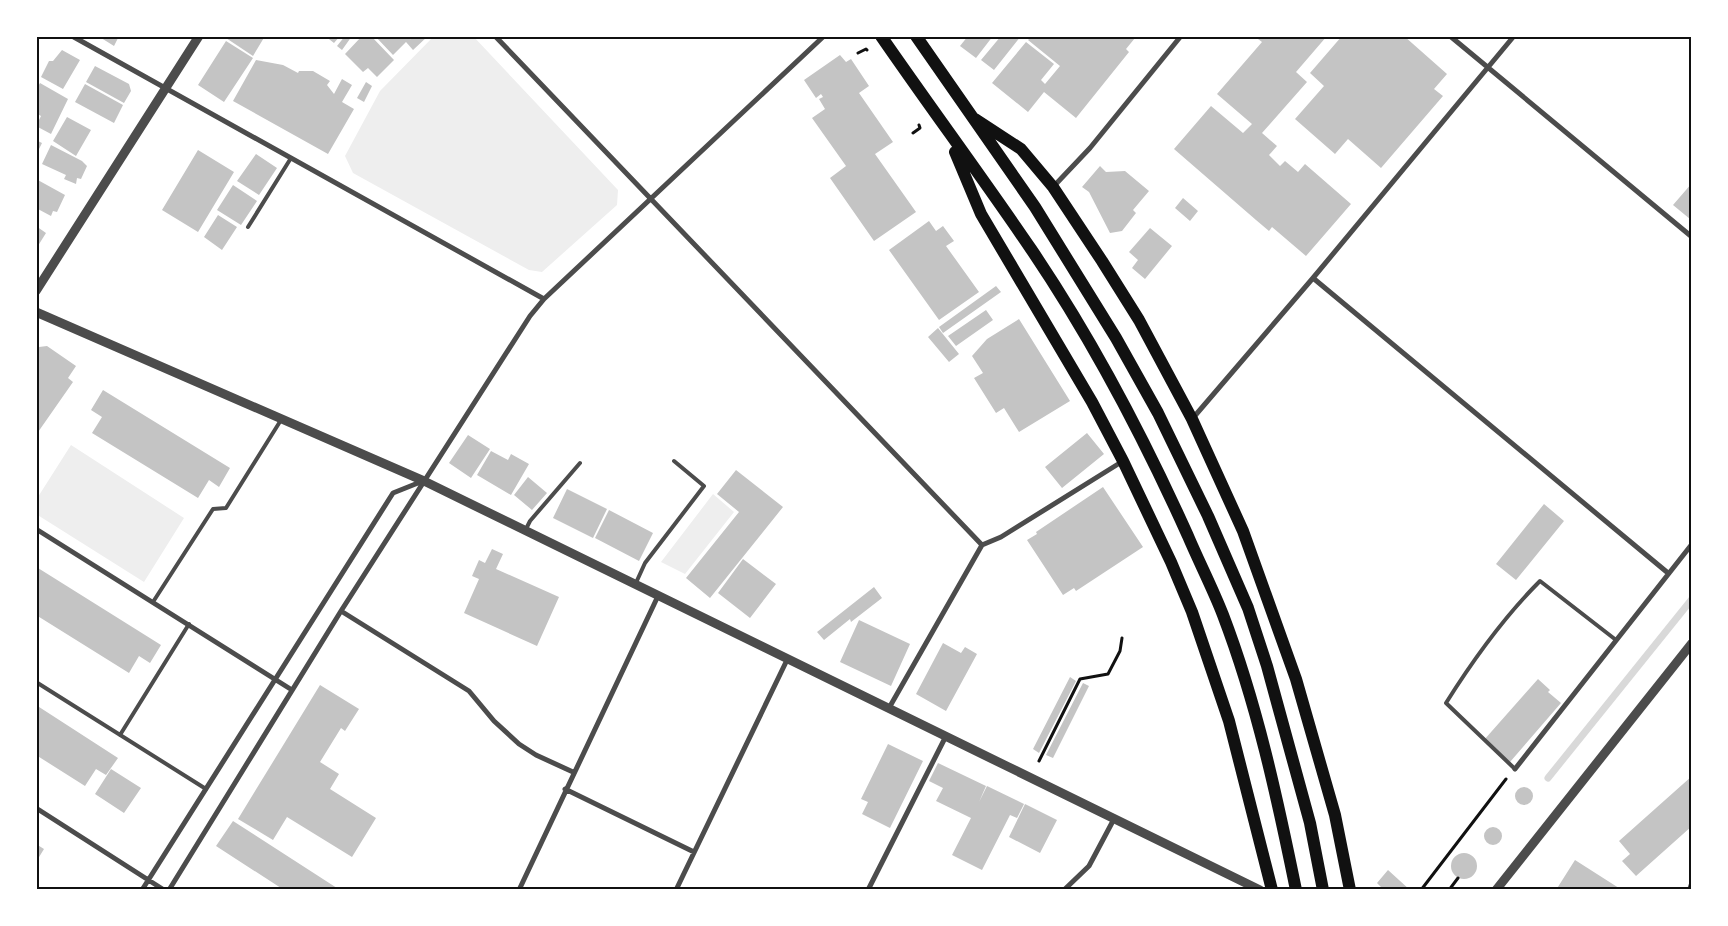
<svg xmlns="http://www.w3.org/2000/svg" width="1728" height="926" font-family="Quicksand,sans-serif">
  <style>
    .green { fill: #eee }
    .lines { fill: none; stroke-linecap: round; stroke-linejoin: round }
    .stream { stroke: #d9d9d9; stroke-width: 7 }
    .building { fill: #c4c4c4 }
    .path { stroke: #111; stroke-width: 3 }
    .service { stroke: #4c4c4c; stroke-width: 4 }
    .minor { stroke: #4c4c4c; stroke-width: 5 }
    .tertiary { stroke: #4c4c4c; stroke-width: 9 }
    .primary { stroke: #111; stroke-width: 12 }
    .neatline { fill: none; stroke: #111; stroke-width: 2 }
  </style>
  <rect width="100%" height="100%" fill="#fff"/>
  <path class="green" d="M 434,36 L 473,36 L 618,190 L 617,205 L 542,272 L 529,270 L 353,173 L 345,156 L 380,91 Z
    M 71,445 L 184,518 L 144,582 L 36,514 L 36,500 Z
    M 713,494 L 734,512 L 685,574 L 661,562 Z"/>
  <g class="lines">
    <path class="stream" d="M 1548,778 L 1692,599"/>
  </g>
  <path class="building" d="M 98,36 L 119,36 L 114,46 Z
    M 228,36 L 265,36 L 253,56 L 226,38 Z
    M 325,36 L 340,36 L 334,43 Z
    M 345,36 L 352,36 L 342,50 L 337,46 Z
    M 362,36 L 371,36 L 394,60 L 377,77 L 368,68 L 363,72 L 345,54 Z
    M 375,36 L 413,36 L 410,40 L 414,36 L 428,36 L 413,50 L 406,42 L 393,55 Z
    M 968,36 L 993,36 L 976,58 L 960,46 Z
    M 1001,36 L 1021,36 L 994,70 L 981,60 Z
    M 1032,36 L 1133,36 L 1135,38 L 1126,49 L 1129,52 L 1076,118 L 1044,92 L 1028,112 L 992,83 L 1026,42 L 1054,64 L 1041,80 L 1045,84 L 1060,66 L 1028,40 Z
    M 1260,36 L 1327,36 L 1296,72 L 1307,82 L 1262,133 L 1277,146 L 1269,155 L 1280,166 L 1285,161 L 1298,172 L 1305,164 L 1351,204 L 1306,256 L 1272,227 L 1269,231 L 1256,220 L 1174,149 L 1211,106 L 1243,133 L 1252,124 L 1217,94 L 1262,42 L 1258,39 Z
    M 1342,36 L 1404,36 L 1447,74 L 1434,89 L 1443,96 L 1381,168 L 1348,139 L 1335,154 L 1295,119 L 1324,86 L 1310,73 Z
    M 226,41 L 253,58 L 224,102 L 198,85 Z
    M 62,50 L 80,60 L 63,89 L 41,77 L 49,61 L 53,61 Z
    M 840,55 L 846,62 L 851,59 L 869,86 L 859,93 L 893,142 L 875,154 L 916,212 L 874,241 L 830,178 L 846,166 L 812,118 L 825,109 L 819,99 L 823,97 L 821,94 L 816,98 L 804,80 Z
    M 256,60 L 283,65 L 298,73 L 299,71 L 313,71 L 330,81 L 327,85 L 334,94 L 342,79 L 352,85 L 342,102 L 354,109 L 328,154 L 233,101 Z
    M 95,66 L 129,84 L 131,91 L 124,103 L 86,82 Z
    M 366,82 L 372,86 L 364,102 L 357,98 Z
    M 40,83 L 68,99 L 51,134 L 36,126 L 41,116 L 36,113 L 36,90 Z
    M 85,84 L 123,105 L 114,123 L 75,102 Z
    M 67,117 L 91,130 L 76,156 L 53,141 Z
    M 36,140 L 42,143 L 36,155 Z
    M 51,145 L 82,161 L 87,166 L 81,179 L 77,178 L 76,184 L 64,179 L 66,175 L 42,164 Z
    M 198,150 L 234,172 L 198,232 L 162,210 Z
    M 256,154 L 277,168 L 259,195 L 237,181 Z
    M 1100,166 L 1106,172 L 1125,171 L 1149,191 L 1133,210 L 1136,213 L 1122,231 L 1110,233 L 1089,192 L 1082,187 Z
    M 36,179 L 65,195 L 57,212 L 53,211 L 51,216 L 36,208 Z
    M 1692,183 L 1692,216 L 1690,219 L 1673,205 Z
    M 233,185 L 257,201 L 241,225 L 217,210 Z
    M 1183,198 L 1198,211 L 1190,221 L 1175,208 Z
    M 218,215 L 237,227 L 222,250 L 204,237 Z
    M 929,221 L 936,231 L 943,226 L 954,241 L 946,246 L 979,292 L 939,320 L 889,250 Z
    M 36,226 L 46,233 L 36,249 Z
    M 1150,228 L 1172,246 L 1145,279 L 1132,268 L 1138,260 L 1129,252 Z
    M 996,286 L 1001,292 L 943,333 L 939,327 Z
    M 986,310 L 993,320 L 956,346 L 948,336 Z
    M 1019,319 L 1070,401 L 1019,432 L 1004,408 L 996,413 L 974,378 L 983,373 L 972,356 L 987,339 Z
    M 938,328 L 959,354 L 949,362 L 928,337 Z
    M 47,346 L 76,366 L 68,378 L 73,382 L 36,435 L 36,351 L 39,347 Z
    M 103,390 L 230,468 L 219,487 L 209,480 L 198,498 L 92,433 L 102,417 L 91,410 Z
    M 1087,433 L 1104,454 L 1062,488 L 1045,467 Z
    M 468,435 L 490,449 L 471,478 L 449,463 Z
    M 491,451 L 508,460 L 511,454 L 529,464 L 511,495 L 477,475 Z
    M 736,470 L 783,507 L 710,598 L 686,578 L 739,512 L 717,494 Z
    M 528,477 L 547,493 L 532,510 L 514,495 Z
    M 1103,487 L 1143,547 L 1076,591 L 1074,588 L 1063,595 L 1027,540 L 1037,534 L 1036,532 Z
    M 567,489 L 607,509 L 593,538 L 553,518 Z
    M 1544,504 L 1564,521 L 1516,580 L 1496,564 Z
    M 609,510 L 653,533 L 639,561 L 595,538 Z
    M 492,549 L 503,554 L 496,569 L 559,597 L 537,646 L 464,613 L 479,579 L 472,576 L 479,560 L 485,563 Z
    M 743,559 L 776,584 L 750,618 L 718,593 Z
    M 38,568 L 161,645 L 150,663 L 139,656 L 129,673 L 36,615 L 36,571 Z
    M 874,587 L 882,598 L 851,622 L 850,619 L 824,640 L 817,632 Z
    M 859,620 L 910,644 L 891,686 L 840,662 Z
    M 943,643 L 961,653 L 965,647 L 977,654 L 946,711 L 916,694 Z
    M 1070,677 L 1076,681 L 1039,753 L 1033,749 Z
    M 1538,679 L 1550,690 L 1548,692 L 1561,703 L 1510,762 L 1484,740 Z
    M 1083,683 L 1089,686 L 1053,758 L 1046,755 Z
    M 320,685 L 359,709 L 345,731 L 341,728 L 320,762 L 339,774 L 330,789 L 376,818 L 352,857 L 287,817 L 273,840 L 238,819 Z
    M 36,705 L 118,758 L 106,775 L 96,769 L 85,786 L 36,755 Z
    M 888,744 L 923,761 L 890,828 L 862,814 L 868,802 L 861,799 Z
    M 938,763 L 986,786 L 979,802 L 987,786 L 1024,804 L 1017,818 L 1010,815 L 982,870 L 952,855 L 971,818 L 936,801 L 943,788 L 929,781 Z
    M 111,769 L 141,788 L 124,813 L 95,794 Z
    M 1692,776 L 1692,826 L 1636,876 L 1622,861 L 1630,854 L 1619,841 Z
    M1515 796a9 9 0 1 1 18 0a9 9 0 1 1-18 0Z
    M 1025,804 L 1057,820 L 1040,853 L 1009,837 Z
    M 233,821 L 340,890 L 284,890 L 216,846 Z
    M1484 836a9 9 0 1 1 18 0a9 9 0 1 1-18 0Z
    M 36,844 L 44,849 L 36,862 Z
    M1451 866a13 13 0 1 1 26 0a13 13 0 1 1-26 0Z
    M 1575,860 L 1622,890 L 1556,890 Z
    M 1388,870 L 1410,890 L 1384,890 L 1377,883 Z"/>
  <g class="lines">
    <path class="path" d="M 858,53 L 866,49 L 867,50
      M 913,133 L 920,128 L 919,125
      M 1039,761 L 1080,679 L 1108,674 L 1120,651 L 1122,638
      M 1421,890 L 1506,779
      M 1449,890 L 1458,878"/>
    <path class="service" d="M 248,227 L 291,158
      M 525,531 L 530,521 L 580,463
      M 635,585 L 645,563 L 704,486 L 674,461
      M 153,602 L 213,509 L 226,508 L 281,420
      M 36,682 L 206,789
      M 120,735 L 189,624
      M 1515,769 L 1446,703 C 1473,660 1504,617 1540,581 L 1616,640
      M 1689,890 L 1692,881"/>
    <path class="minor" d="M 72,36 L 544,299
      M 495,36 L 982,545
      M 1450,36 L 1692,237
      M 1054,186 L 1090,148 L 1181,36
      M 1313,278 L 1668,573
      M 1193,418 L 1313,278 L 1514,36
      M 36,529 L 292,690
      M 341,611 L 469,691 L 494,721 L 519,744 L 536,755 L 573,772
      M 889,708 L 982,545 L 1001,537 L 1123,461
      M 1515,769 L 1692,544
      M 565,789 L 694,852
      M 36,808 L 164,890
      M 142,890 L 393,493 L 423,481
      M 169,890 L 341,611 L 530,316 L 544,299 L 824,36
      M 519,890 L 658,596
      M 676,890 L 787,660
      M 868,890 L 946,736
      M 1064,890 L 1089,866 L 1114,819"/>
    <path class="tertiary" d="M 36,291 L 199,36
      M 36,312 L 424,481 L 1260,890
      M 1496,890 L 1692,643"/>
    <path class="primary" d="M 881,36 C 930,107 982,177 1031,249 C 1092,339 1143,436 1188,536 C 1199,562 1213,589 1223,615 C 1257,704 1277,797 1296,890
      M 916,36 L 1035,207 L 1116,338 L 1158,413 L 1208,516 L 1248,608 L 1267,666 L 1310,823 L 1323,890
      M 975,119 L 1021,149 L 1053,187 L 1102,261 L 1139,320 L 1192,419 L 1243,531 L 1296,679 L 1335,815 L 1350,890
      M 955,152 L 981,214 L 1092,402 L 1123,461 L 1171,562 L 1192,612 L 1229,721 L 1272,890"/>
  </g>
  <rect width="1728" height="926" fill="none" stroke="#ffffff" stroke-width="75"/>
  <rect x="38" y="38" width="1652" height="850" class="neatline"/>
</svg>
